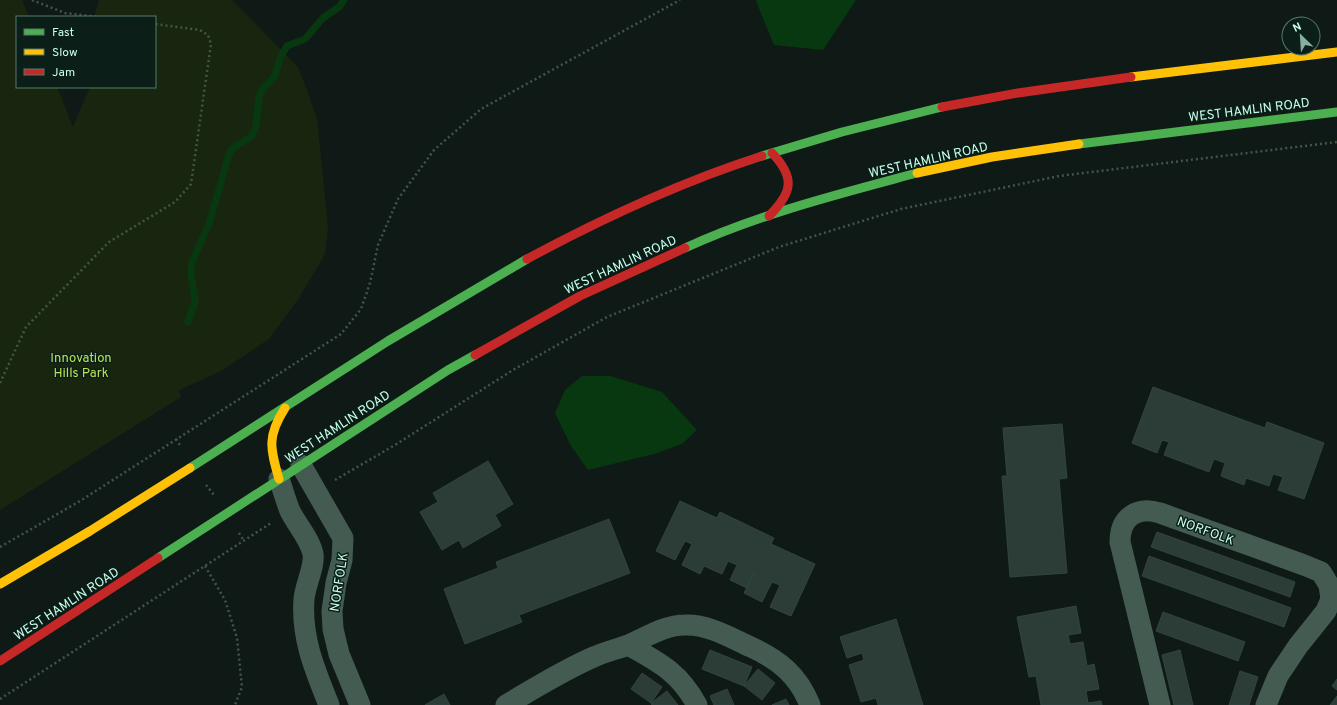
<svg xmlns="http://www.w3.org/2000/svg" width="1337" height="705" font-family="Overpass,sans-serif">
  <style>
    .green { fill: #19260f }
    .water { fill: #083810 }
    .lines { fill: none; stroke-linecap: round; stroke-linejoin: round }
    .stream { stroke: #083810; stroke-width: 7 }
    .building { fill: #2c3d38; stroke: #31453f }
    .path { stroke: #425644; stroke-width: 2.5; stroke-dasharray: 2 3; stroke-linecap: butt }
    .street { stroke: #435b51; stroke-width: 21 }
    .fast { stroke: #4caf50; stroke-width: 9 }
    .slow { stroke: #ffc107; stroke-width: 9 }
    .jam { stroke: #c62828; stroke-width: 9 }
    .labels { text-anchor: middle; stroke-width: 3; stroke-linejoin: round; paint-order: stroke }
    .street-label { font-size: 13px; fill: #c8ffeb; stroke: #0b1e18 }
    .park-label { font-size: 13px; fill: #bbe251; stroke: #0b1e18 }
  </style>
  <rect width="100%" height="100%" fill="#0f1a17"/>
  <path class="green" d="M 0,0 L 22,0 L 29,17 L 17,17 L 17,87 L 57,87 L 73,127 L 90,87 L 155,87 L 155,17 L 94,17 L 99,0 L 232,0 L 298,67 L 307,90 L 317,119 L 328,227 L 325,254 L 299,298 L 269,339 L 221,371 L 179,390 L 181,397 L 0,510 Z"/>
  <path class="water" d="M 757,0 L 856,0 L 823,50 L 774,45 L 756,1 Z
    M 582,376 L 610,376 L 662,392 L 697,430 L 682,444 L 654,454 L 588,470 L 571,446 L 555,413 L 565,390 Z"/>
  <g class="lines">
    <path class="stream" d="M 188,322 L 195,302 L 191,274 L 192,262 L 209,224 L 229,154 L 233,148 L 252,136 L 256,126 L 259,97 L 262,90 L 275,76 L 281,56 L 287,46 L 305,39 L 323,18 L 339,7 L 344,0"/>
  </g>
  <path class="building" d="M 1153,387 L 1265,428 L 1267,422 L 1324,443 L 1304,499 L 1278,490 L 1283,477 L 1273,474 L 1269,486 L 1246,478 L 1244,485 L 1221,476 L 1225,463 L 1214,459 L 1209,472 L 1164,455 L 1169,442 L 1162,440 L 1157,453 L 1132,443 Z
    M 1062,424 L 1067,478 L 1059,479 L 1067,573 L 1010,577 L 1002,476 L 1007,476 L 1003,428 Z
    M 488,461 L 513,504 L 495,515 L 501,526 L 463,548 L 459,540 L 442,550 L 420,512 L 438,502 L 433,493 Z
    M 680,501 L 717,518 L 720,512 L 774,538 L 771,544 L 815,564 L 791,616 L 770,607 L 780,585 L 772,582 L 762,602 L 744,593 L 754,573 L 747,588 L 730,580 L 737,565 L 728,561 L 722,574 L 704,566 L 700,574 L 682,565 L 692,544 L 685,541 L 675,560 L 656,551 Z
    M 609,519 L 630,573 L 519,615 L 522,622 L 465,644 L 444,589 L 498,568 L 496,562 Z
    M 1157,532 L 1295,582 L 1290,597 L 1151,547 Z
    M 1149,556 L 1291,608 L 1284,627 L 1142,576 Z
    M 1076,606 L 1081,633 L 1068,635 L 1070,644 L 1083,642 L 1087,666 L 1094,664 L 1099,689 L 1086,691 L 1088,703 L 1101,701 L 1102,705 L 1041,705 L 1036,676 L 1029,677 L 1017,617 Z
    M 1163,612 L 1245,642 L 1238,661 L 1156,631 Z
    M 896,619 L 923,705 L 878,705 L 876,698 L 861,702 L 849,665 L 864,660 L 862,653 L 847,658 L 840,637 Z
    M 710,650 L 752,667 L 744,686 L 702,669 Z
    M 1180,650 L 1193,705 L 1174,705 L 1162,655 Z
    M 758,669 L 775,683 L 762,700 L 744,686 Z
    M 1240,671 L 1258,677 L 1249,705 L 1229,705 Z
    M 642,673 L 662,687 L 651,703 L 631,689 Z
    M 1337,679 L 1337,690 L 1332,686 Z
    M 727,689 L 734,705 L 714,705 L 710,696 Z
    M 667,691 L 678,705 L 652,705 L 651,703 Z
    M 444,694 L 450,705 L 425,705 Z
    M 1337,696 L 1337,705 L 1330,705 Z
    M 786,699 L 789,705 L 772,705 Z"/>
  <g class="lines">
    <path class="path" d="M 32,0 L 65,13 L 97,17
      M 0,383 L 26,327 L 109,242 L 175,202 L 191,184 L 211,44 L 208,35 L 200,30 L 155,24
      M 176,439 L 181,447
      M 335,480 L 395,445 L 513,370 L 607,317 L 779,247 L 901,209 L 1059,176 L 1337,142
      M 206,485 L 214,495
      M 239,533 L 244,541
      M 0,547 L 80,501 L 341,334 L 361,309 L 370,283 L 378,245 L 398,199 L 434,150 L 481,109 L 680,0
      M 205,566 L 225,600 L 237,638 L 242,687 L 235,705
      M 0,699 L 271,523"/>
    <path class="street" d="M 301,465 L 343,538 L 342,560 L 336,583 L 332,611 L 333,629 L 339,654 L 360,705
      M 279,479 C 283,490 286,501 290,511 C 297,525 310,539 313,554 C 315,566 305,586 304,599 C 301,638 315,670 329,705
      M 628,645 C 660,663 679,672 697,705
      M 506,705 C 535,688 565,669 596,656 C 607,651 618,649 628,645 C 647,637 664,625 685,625 C 708,624 731,638 751,647 C 779,660 798,675 810,705
      M 1160,705 L 1120,542 C 1120,517 1137,506 1160,513 L 1304,565 L 1321,572 L 1329,585 L 1331,599 L 1326,611 L 1298,646 L 1278,676 L 1266,705"/>
    <path class="fast" d="M 1079,144 L 1337,112
      M 762,156 L 842,132 L 942,107
      M 685,248 C 759,214 839,194 917,173
      M 190,468 L 388,341 L 527,259
      M 158,558 L 448,370 L 475,355"/>
    <path class="slow" d="M 1131,77 L 1337,52
      M 917,173 L 992,157 L 1079,144
      M 279,479 C 270,448 267,436 285,408
      M 0,584 L 90,531 L 190,468"/>
    <path class="jam" d="M 942,107 L 1018,93 L 1131,77
      M 769,216 C 792,193 796,178 772,153
      M 527,259 C 603,218 681,182 762,156
      M 475,355 L 580,296 L 685,248
      M 0,661 L 158,558"/>
  </g>
  <g class="labels">
    <g class="street-label">
      <text transform="translate(1249 109) rotate(-7)" y="5">WEST HAMLIN ROAD</text>
      <text transform="translate(928 159) rotate(-13)" y="5">WEST HAMLIN ROAD</text>
      <text transform="translate(620 264) rotate(-25)" y="5">WEST HAMLIN ROAD</text>
      <text transform="translate(337 426) rotate(-33)" y="5">WEST HAMLIN ROAD</text>
      <text transform="translate(1206 530) rotate(20)" y="5">NORFOLK</text>
      <text transform="translate(338 582) rotate(-81)" y="5">NORFOLK</text>
      <text transform="translate(66 603) rotate(-33)" y="5">WEST HAMLIN ROAD</text>
    </g>
    <g class="park-label">
      <text x="81" y="362">Innovation<tspan x="81" dy="15">Hills Park</tspan></text>
    </g>
  </g>
  <rect x="16" y="16" width="140" height="72" fill="#0b1e18" stroke="#57786c"/>
  <rect x="24" y="29" width="20" height="6" fill="#4caf50" stroke="#57786c"/>
  <text x="52" y="36" font-size="12" fill="#c8ffeb">Fast</text>
  <rect x="24" y="49" width="20" height="6" fill="#ffc107" stroke="#57786c"/>
  <text x="52" y="56" font-size="12" fill="#c8ffeb">Slow</text>
  <rect x="24" y="69" width="20" height="6" fill="#c62828" stroke="#57786c"/>
  <text x="52" y="76" font-size="12" fill="#c8ffeb">Jam</text>
  <g transform="translate(1301 36) rotate(335)"><circle r="19" fill="#0b1e18" stroke="#57786c"/>
  <path d="M0-3L7 15L0 10L-7 15Z" fill="#87afa1"/>
  <text y="-6" font-size="11" font-weight="bold" text-anchor="middle" fill="#c8ffeb">N</text>
  </g>
</svg>
